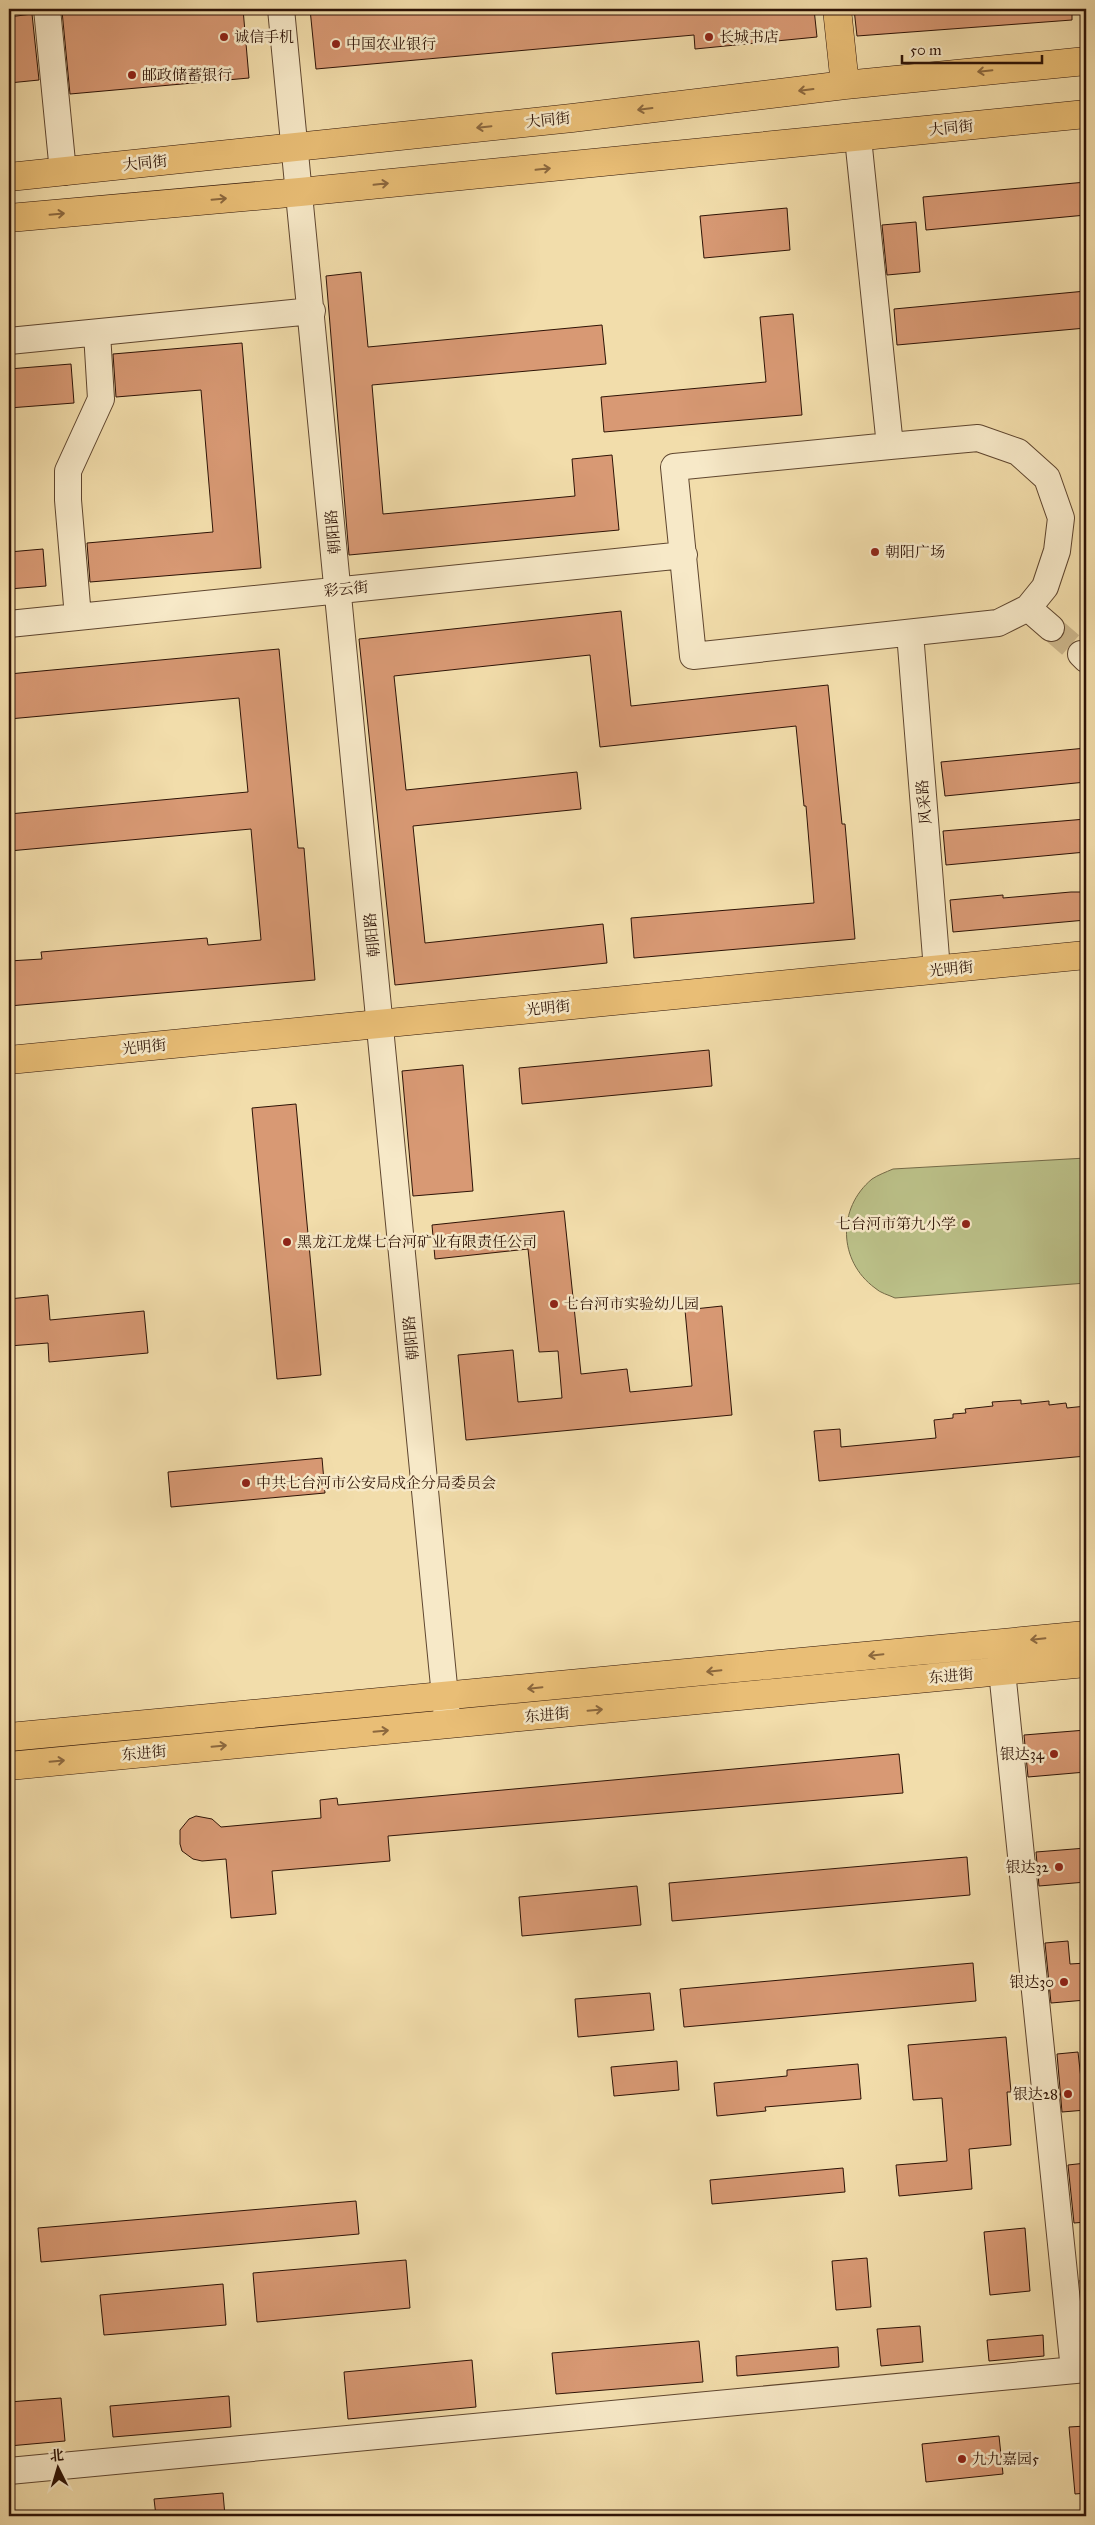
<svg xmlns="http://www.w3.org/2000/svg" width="1095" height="2525" font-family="'IM FELL Great Primer','Noto Serif SC',serif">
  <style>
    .park { fill: #bbc088; stroke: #746a47 }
    .building { fill: #d89974; stroke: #2e1306 }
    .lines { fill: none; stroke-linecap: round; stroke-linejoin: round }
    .minor-tunnel { stroke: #cbb58a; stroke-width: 26; stroke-dasharray: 26 13; stroke-linecap: butt }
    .minor-casing { stroke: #5f462f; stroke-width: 28 }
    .major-casing { stroke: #2e1306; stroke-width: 29 }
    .minor { stroke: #f7e9c8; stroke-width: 26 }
    .major { stroke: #e9be76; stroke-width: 28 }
    .oneway { stroke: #8c683e }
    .poi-dot { fill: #8f2418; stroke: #f7e9c8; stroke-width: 2 }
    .labels { text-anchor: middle; stroke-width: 5; stroke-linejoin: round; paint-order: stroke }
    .poi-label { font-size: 15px; fill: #2e1306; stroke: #f7e9c8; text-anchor: start }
    .street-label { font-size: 15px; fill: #2e1306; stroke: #f7e9c8 }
  </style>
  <rect width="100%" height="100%" fill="#f2ddab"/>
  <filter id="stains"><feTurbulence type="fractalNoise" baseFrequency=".004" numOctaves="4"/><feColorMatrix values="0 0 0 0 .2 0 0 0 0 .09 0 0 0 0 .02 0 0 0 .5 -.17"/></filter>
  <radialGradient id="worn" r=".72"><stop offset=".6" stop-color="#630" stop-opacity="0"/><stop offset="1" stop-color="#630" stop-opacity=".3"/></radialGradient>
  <path class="park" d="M 1086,1158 L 1086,1283 L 895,1298 C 889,1295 880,1293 875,1288 C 838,1261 837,1208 872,1179 C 878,1175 886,1172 893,1169 Z"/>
  <path class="building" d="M 88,9 L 243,9 L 249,78 L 70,94 L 62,11 Z
    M 310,9 L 814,9 L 817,37 L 695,49 L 694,35 L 316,69 Z
    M 854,9 L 1072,9 L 1072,20 L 857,36 Z
    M 32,14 L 39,80 L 9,83 L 9,17 Z
    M 1086,182 L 1086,215 L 926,230 L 923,197 Z
    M 787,208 L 790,250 L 704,258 L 700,216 Z
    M 916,222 L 920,272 L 887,275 L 882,225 Z
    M 361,272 L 368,347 L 602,325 L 606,364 L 372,385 L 383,514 L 575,496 L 572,459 L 612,455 L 619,530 L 349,555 L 326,276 Z
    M 1086,291 L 1086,328 L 897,345 L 894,309 Z
    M 793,314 L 802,415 L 604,432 L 601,397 L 766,382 L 760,317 Z
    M 242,343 L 261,568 L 90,582 L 87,543 L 213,532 L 201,390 L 116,397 L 113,354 Z
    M 71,364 L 74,403 L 9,408 L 9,369 Z
    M 43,549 L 46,586 L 9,589 L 9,552 Z
    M 621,611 L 631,706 L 828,685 L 842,824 L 845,824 L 855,939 L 634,958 L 631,918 L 814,903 L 806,806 L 804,806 L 796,726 L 600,747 L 590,655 L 394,676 L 406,790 L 577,772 L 581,809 L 413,826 L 425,943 L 603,924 L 607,963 L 395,985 L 359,639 Z
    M 279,649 L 298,848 L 304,848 L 315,980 L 9,1006 L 9,961 L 42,959 L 41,952 L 207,938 L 208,945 L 261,940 L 251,829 L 9,851 L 9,814 L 248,792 L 239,698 L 9,719 L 9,674 Z
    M 1086,748 L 1086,782 L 945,796 L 941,762 Z
    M 1086,819 L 1086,852 L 946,865 L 943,831 Z
    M 1071,892 L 1086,892 L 1086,920 L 953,932 L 950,900 L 1003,895 L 1003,898 Z
    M 709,1050 L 712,1086 L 522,1104 L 519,1068 Z
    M 463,1065 L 473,1191 L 413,1196 L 402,1071 Z
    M 296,1104 L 321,1375 L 277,1379 L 252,1108 Z
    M 564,1211 L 581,1374 L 627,1369 L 630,1392 L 692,1386 L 685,1310 L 722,1306 L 732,1415 L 466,1440 L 458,1355 L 513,1350 L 518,1402 L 562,1398 L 558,1351 L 539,1352 L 528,1249 L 435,1259 L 432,1225 Z
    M 48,1295 L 50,1320 L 144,1311 L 148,1353 L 49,1362 L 48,1343 L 9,1346 L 9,1299 Z
    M 1021,1400 L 1021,1404 L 1049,1401 L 1049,1405 L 1066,1403 L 1067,1408 L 1086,1406 L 1086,1456 L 819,1481 L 814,1431 L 840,1429 L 841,1447 L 936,1438 L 934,1420 L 953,1418 L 953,1414 L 966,1413 L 965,1409 L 993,1406 L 992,1402 Z
    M 322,1458 L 325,1493 L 171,1507 L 168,1472 Z
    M 1086,1730 L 1086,1772 L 1028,1777 L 1024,1735 Z
    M 899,1754 L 903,1793 L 388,1836 L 390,1861 L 272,1871 L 276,1914 L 231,1918 L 226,1859 L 202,1861 L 193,1859 L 182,1851 L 180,1844 L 180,1830 L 189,1819 L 196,1816 L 212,1819 L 221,1827 L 321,1818 L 320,1800 L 337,1798 L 338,1805 Z
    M 1086,1848 L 1086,1882 L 1039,1886 L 1036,1852 Z
    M 967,1857 L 970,1895 L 672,1921 L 669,1883 Z
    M 637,1886 L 641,1925 L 522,1936 L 519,1897 Z
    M 1068,1941 L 1070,1964 L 1086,1963 L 1086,2000 L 1051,2003 L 1045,1943 Z
    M 973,1963 L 976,2001 L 684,2027 L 680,1989 Z
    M 650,1993 L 654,2030 L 578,2037 L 575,1999 Z
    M 1006,2037 L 1011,2092 L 1007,2092 L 1011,2145 L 969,2149 L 972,2189 L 899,2196 L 896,2165 L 947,2161 L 942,2098 L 913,2100 L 908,2045 Z
    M 1078,2052 L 1081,2079 L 1086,2078 L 1086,2110 L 1062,2112 L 1057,2054 Z
    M 677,2061 L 679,2090 L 614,2096 L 611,2067 Z
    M 858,2064 L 861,2099 L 765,2107 L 766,2111 L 717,2116 L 714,2083 L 787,2076 L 787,2070 Z
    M 1086,2163 L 1086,2222 L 1074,2223 L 1068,2165 Z
    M 843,2168 L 845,2192 L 712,2204 L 710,2180 Z
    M 356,2201 L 359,2234 L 41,2262 L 38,2228 Z
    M 1025,2228 L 1030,2291 L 990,2295 L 984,2232 Z
    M 867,2258 L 871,2307 L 836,2310 L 832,2261 Z
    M 406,2260 L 410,2308 L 257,2322 L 253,2273 Z
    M 1086,2279 L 1086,2333 L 1085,2333 L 1080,2280 Z
    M 223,2284 L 226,2325 L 104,2335 L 100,2295 Z
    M 920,2326 L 923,2362 L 881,2366 L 877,2329 Z
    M 1043,2335 L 1044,2356 L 989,2361 L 987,2340 Z
    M 699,2341 L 703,2382 L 556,2394 L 552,2353 Z
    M 838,2347 L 839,2367 L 737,2376 L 736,2356 Z
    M 472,2360 L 476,2407 L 348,2419 L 344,2372 Z
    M 229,2396 L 231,2427 L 113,2437 L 110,2406 Z
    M 61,2398 L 65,2441 L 9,2446 L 9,2402 Z
    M 1086,2426 L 1086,2493 L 1075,2494 L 1069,2427 Z
    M 999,2436 L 1003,2474 L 926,2482 L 922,2444 Z
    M 223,2493 L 225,2516 L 156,2516 L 154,2499 Z"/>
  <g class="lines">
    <path class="minor-tunnel" d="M 1051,628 L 1081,654"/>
    <g class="minor-casing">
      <path id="minor" d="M 47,9 L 63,172
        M 281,9 L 447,1717
        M 858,138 L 890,446 L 978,438 L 1018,452 L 1047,478 L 1061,518 L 1057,551 L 1045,587 L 1028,608 L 998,623 L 693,656 L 674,467 L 890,446
        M 9,341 L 312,311
        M 1028,608 L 1051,628
        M 78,617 L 68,500 L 68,471 L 101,399 L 97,333
        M 9,624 L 684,555
        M 910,633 L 937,970
        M 1081,654 L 1086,659
        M 1002,1671 L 1074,2370
        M 9,2471 L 1086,2369"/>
    </g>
    <g class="major-casing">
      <path id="major" d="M 837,9 L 845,85
        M 9,177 L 572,118 L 845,85 L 1086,61
        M 9,218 L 300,192 L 1086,114
        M 9,1060 L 1086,955
        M 9,1737 L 1086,1635
        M 9,1766 L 1086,1663"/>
    </g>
    <use href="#minor" class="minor"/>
    <use href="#major" class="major"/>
  </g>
  <defs><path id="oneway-shaft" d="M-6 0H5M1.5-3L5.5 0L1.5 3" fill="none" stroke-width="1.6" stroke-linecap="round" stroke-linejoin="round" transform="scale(1.25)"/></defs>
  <g class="oneway">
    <use href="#oneway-shaft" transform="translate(985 71) rotate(174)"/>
    <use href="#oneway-shaft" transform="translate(806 90) rotate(173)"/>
    <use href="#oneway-shaft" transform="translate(645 109) rotate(173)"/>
    <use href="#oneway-shaft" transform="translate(484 127) rotate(174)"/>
    <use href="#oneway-shaft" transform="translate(543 169) rotate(-6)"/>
    <use href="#oneway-shaft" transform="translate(381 184) rotate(-6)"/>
    <use href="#oneway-shaft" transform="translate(219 199) rotate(-5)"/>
    <use href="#oneway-shaft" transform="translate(57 214) rotate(-5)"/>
    <use href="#oneway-shaft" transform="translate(1038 1639) rotate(174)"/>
    <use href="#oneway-shaft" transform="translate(876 1655) rotate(174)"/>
    <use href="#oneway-shaft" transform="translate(714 1671) rotate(174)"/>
    <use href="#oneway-shaft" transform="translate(535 1688) rotate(174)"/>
    <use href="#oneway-shaft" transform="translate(595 1710) rotate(-5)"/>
    <use href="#oneway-shaft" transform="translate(381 1731) rotate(-5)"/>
    <use href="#oneway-shaft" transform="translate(219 1746) rotate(-5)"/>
    <use href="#oneway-shaft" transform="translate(57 1761) rotate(-5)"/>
  </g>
  <g class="poi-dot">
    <circle cx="224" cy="37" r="5"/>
    <circle cx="709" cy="37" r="5"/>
    <circle cx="336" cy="44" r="5"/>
    <circle cx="132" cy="75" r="5"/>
    <circle cx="875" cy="552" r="5"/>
    <circle cx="966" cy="1224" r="5"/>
    <circle cx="287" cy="1242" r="5"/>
    <circle cx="554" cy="1304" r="5"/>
    <circle cx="246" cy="1483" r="5"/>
    <circle cx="1054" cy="1754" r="5"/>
    <circle cx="1059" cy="1867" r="5"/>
    <circle cx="1064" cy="1982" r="5"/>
    <circle cx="1068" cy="2094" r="5"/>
    <circle cx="962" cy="2459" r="5"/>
  </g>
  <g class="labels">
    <g class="poi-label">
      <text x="234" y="42">诚信手机</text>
      <text x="719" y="42">长城书店</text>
      <text x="346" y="49">中国农业银行</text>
      <text x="142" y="80">邮政储蓄银行</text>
      <text x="885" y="557">朝阳广场</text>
      <text x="956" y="1229" text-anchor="end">七台河市第九小学</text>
      <text x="297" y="1247">黑龙江龙煤七台河矿业有限责任公司</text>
      <text x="564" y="1309">七台河市实验幼儿园</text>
      <text x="256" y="1488">中共七台河市公安局戍企分局委员会</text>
      <text x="1044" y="1759" text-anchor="end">银达34</text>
      <text x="1049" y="1872" text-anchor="end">银达32</text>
      <text x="1054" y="1987" text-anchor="end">银达30</text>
      <text x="1058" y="2099" text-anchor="end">银达28</text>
      <text x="972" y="2464">九九嘉园5</text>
    </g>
    <g class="street-label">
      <text transform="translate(548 120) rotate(-6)" y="5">大同街</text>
      <text transform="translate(951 128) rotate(-6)" y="5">大同街</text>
      <text transform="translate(145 163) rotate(-6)" y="5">大同街</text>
      <text transform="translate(333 532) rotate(-95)" y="5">朝阳路</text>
      <text transform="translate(346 589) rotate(-6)" y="5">彩云街</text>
      <text transform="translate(924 802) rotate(-95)" y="5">风采路</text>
      <text transform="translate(372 935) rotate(-96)" y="5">朝阳路</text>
      <text transform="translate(951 969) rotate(-6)" y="5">光明街</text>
      <text transform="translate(548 1008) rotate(-6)" y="5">光明街</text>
      <text transform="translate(144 1047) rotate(-6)" y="5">光明街</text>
      <text transform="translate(411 1338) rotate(-96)" y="5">朝阳路</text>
      <text transform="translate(951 1676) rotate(-5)" y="5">东进街</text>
      <text transform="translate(547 1715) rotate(-5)" y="5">东进街</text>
      <text transform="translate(144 1753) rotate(-5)" y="5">东进街</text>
    </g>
  </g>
  <rect width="1095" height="2525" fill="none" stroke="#f2ddab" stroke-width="30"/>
  <rect x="10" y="10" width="1075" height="2505" fill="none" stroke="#2e1306" stroke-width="2.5"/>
  <rect x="15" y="15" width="1065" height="2495" fill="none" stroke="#2e1306"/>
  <g transform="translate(58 2468) rotate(355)" stroke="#f7e9c8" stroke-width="4" paint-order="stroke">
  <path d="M0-4L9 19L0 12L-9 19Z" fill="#2e1306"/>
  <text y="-8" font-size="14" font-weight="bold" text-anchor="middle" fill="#2e1306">北</text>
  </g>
  <path d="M902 55v8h140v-8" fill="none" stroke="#2e1306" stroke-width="2.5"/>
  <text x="910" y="55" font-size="15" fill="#2e1306" stroke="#f7e9c8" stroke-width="4" paint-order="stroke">50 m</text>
  <rect width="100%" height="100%" filter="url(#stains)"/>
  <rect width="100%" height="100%" fill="url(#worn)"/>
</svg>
